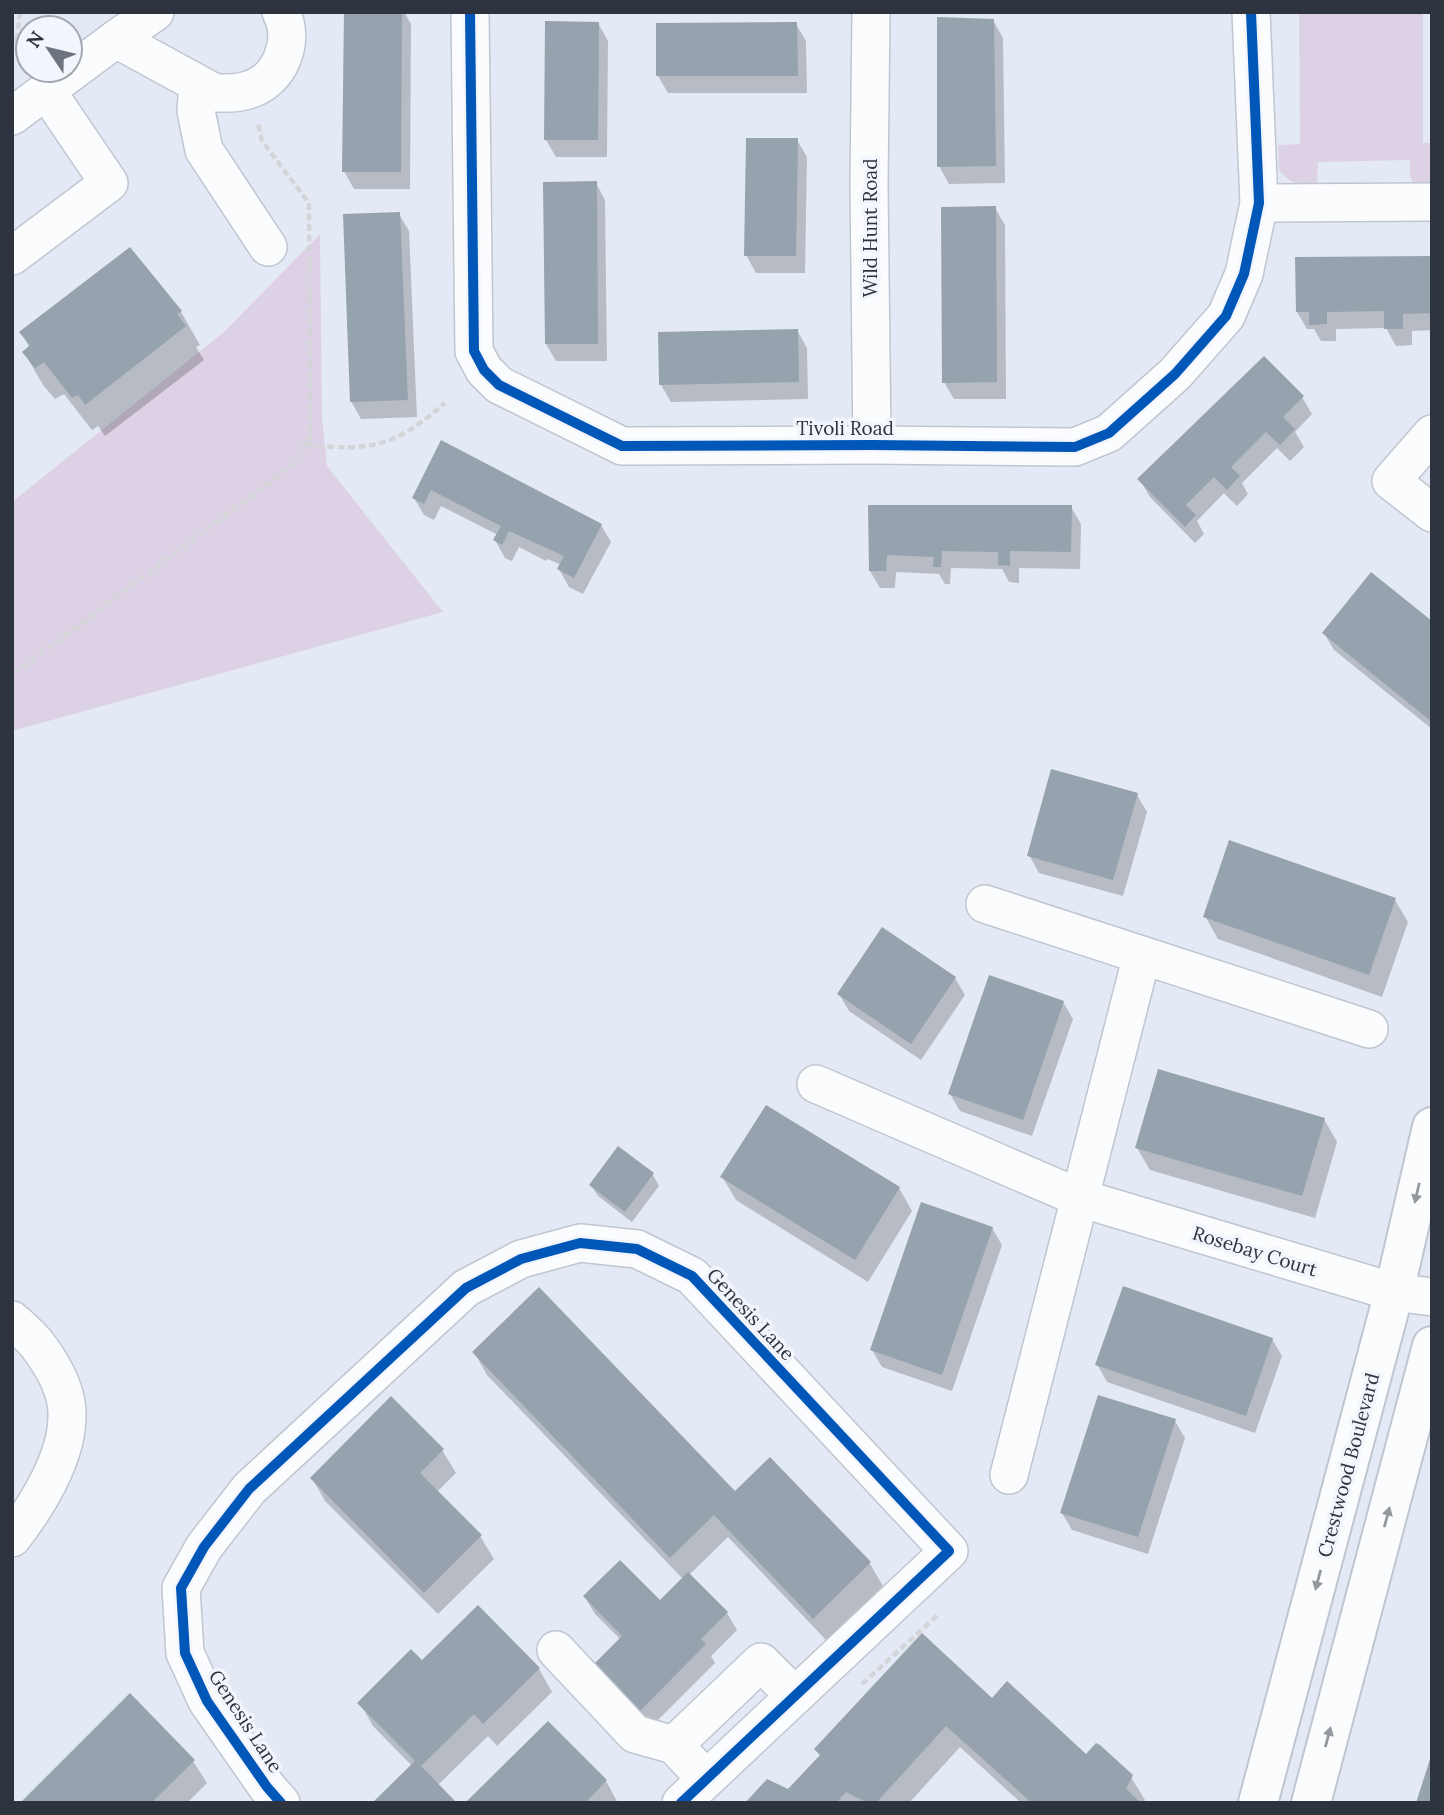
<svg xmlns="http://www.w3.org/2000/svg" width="1444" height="1815" font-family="Lora,serif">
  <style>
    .green { fill: #ddd1e6 }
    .shadow { fill: #0003 }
    .building { fill: #96a2ad }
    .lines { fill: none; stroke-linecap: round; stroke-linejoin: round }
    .minor-casing { stroke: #c0c6d0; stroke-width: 40 }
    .major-casing { stroke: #c0c6d0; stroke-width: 42 }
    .path { stroke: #d3d5d8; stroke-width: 4.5; stroke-dasharray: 7 3.5; stroke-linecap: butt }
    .minor { stroke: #fbfcfe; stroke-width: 37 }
    .major { stroke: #fbfcfe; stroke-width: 38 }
    .cycleway-casing { stroke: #f2f5fb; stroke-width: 15 }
    .cycleway { stroke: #0057b8; stroke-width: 10 }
    .oneway { fill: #94989e }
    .labels { text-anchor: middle; stroke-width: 7; stroke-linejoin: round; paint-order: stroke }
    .street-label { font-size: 19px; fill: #2d333f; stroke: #f2f5fb }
  </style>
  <rect width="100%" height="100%" fill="#e4eaf5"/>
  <path class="green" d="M 1299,12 L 1423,12 L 1423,143 L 1432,143 L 1432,181 L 1420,186 C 1407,182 1411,171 1410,160 L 1318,162 L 1317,185 C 1299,187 1290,183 1279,170 L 1278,145 L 1300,144 Z
    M 320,234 L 322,417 L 327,466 L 443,612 L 12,731 L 12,502 L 224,332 Z"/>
  <path class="shadow" d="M 345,12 L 404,12 L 411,24 L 410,189 L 354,189 L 344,171 Z
    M 993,20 L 1003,38 L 1005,183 L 949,184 L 939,166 Z
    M 598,23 L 608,41 L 607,157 L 556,157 L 546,140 Z
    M 658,24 L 796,24 L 806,41 L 807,93 L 668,93 L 658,76 Z
    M 797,140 L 807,157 L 805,273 L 756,273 L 746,255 Z
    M 596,183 L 605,200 L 607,361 L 556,361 L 546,344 Z
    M 995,208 L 1005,225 L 1006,399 L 954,399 L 944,382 Z
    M 399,214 L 409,231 L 417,417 L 361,419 L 351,401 Z
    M 129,249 L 181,312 L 200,345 L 196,347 L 204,360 L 105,436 L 98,426 L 92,430 L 64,394 L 55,399 L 43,385 L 24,352 L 30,348 L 21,333 Z
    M 1432,258 L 1432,330 L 1412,331 L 1412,345 L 1396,346 L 1386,328 L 1336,329 L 1336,341 L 1321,341 L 1314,329 L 1307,329 L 1297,312 Z
    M 797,330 L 807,348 L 808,399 L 671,402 L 661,385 L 660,334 Z
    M 1302,397 L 1312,414 L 1295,432 L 1304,447 L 1290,461 L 1277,448 L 1242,483 L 1248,494 L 1237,506 L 1224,493 L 1197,521 L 1204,534 L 1195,543 L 1150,497 L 1140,480 Z
    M 442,443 L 601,525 L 611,542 L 583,594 L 569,587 L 559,569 L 561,565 L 548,559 L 546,561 L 519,547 L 512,561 L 505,558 L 495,540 L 498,535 L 441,506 L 434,520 L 424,515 L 414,498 Z
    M 870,507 L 1071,507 L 1081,524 L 1080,569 L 1019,568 L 1019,583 L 1009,582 L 1002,569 L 951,568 L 950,584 L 945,584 L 939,574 L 896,572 L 895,588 L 880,588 L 870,571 Z
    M 1432,623 L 1432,729 L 1334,650 L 1324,633 Z
    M 1137,795 L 1147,812 L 1123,896 L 1039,873 L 1029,855 Z
    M 1395,900 L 1408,922 L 1382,997 L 1218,939 L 1205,916 Z
    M 955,978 L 965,995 L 921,1060 L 849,1011 L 839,994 Z
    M 1063,1002 L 1073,1019 L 1032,1136 L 960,1111 L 950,1094 Z
    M 1324,1119 L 1337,1142 L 1315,1218 L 1150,1170 L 1137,1148 Z
    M 653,1175 L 659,1186 L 632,1222 L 598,1196 L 591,1185 Z
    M 723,1178 L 899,1188 L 912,1211 L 868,1282 L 736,1200 Z
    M 992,1228 L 1002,1245 L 952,1391 L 882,1367 L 872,1350 Z
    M 1272,1339 L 1282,1356 L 1255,1433 L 1107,1382 L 1097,1364 Z
    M 474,1352 L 735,1494 L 770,1460 L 870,1564 L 883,1586 L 827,1641 L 728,1537 L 689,1575 L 727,1613 L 737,1630 L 711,1656 L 715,1663 L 650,1728 L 605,1683 L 621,1640 L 595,1614 L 585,1597 L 660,1603 L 683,1579 L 487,1375 Z
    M 1175,1421 L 1185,1438 L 1148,1554 L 1072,1530 L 1062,1513 Z
    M 442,1450 L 456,1473 L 437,1492 L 480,1536 L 494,1559 L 438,1614 L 325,1501 L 312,1478 Z
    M 422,1662 L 539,1669 L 552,1692 L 497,1746 L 488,1736 L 438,1785 L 412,1766 L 373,1726 L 360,1703 Z
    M 992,1700 L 1086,1756 L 1131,1777 L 1145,1800 L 1143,1803 L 1021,1803 L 960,1747 L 909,1803 L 748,1803 L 788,1791 L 821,1757 L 817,1749 Z
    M 548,1723 L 606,1781 L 618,1803 L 467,1803 Z
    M 193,1761 L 207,1783 L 187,1803 L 22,1803 Z"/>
  <path class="building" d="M 344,12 L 402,12 L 401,172 L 342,172 Z
    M 937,17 L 994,19 L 996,166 L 937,167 Z
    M 545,21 L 599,22 L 598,140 L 544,140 Z
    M 797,22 L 798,76 L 656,76 L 656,23 Z
    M 746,138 L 798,138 L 796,256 L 744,256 Z
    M 597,181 L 598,344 L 545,344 L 543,182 Z
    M 996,206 L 997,382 L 942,383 L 941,207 Z
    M 400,212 L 408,400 L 350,402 L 343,214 Z
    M 130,247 L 182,311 L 177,314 L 186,326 L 85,405 L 78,395 L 72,398 L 44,362 L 35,368 L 22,352 L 30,345 L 19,332 Z
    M 1432,256 L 1432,313 L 1403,314 L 1403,329 L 1384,329 L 1384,311 L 1327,312 L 1327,324 L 1309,325 L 1309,312 L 1296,312 L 1295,257 Z
    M 798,329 L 799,382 L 659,385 L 658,332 Z
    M 1264,356 L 1304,396 L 1283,417 L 1295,429 L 1280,445 L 1266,432 L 1231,467 L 1240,476 L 1227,490 L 1214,477 L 1186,505 L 1196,515 L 1185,527 L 1137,479 Z
    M 441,440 L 602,524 L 574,578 L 557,569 L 564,556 L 509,531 L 502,545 L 493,540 L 501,526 L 431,490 L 424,504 L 412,498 Z
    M 868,505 L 1072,505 L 1071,552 L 1010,551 L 1010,566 L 998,565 L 998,552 L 942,551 L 941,567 L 933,567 L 934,557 L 887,555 L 886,571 L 869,571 Z
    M 1371,572 L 1432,621 L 1432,722 L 1322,633 Z
    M 1051,769 L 1138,793 L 1113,880 L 1027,856 Z
    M 1229,840 L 1396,898 L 1369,975 L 1203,917 Z
    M 882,927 L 956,977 L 911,1044 L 837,994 Z
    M 989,975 L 1064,1001 L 1023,1120 L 948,1094 Z
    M 1158,1069 L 1325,1118 L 1302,1196 L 1135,1148 Z
    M 766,1105 L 900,1187 L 855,1260 L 720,1177 Z
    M 618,1146 L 654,1173 L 625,1212 L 589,1185 Z
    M 921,1202 L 993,1227 L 942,1375 L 870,1350 Z
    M 1123,1286 L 1273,1338 L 1246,1416 L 1095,1365 Z
    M 539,1287 L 735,1491 L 770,1457 L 871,1562 L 813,1619 L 714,1515 L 670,1558 L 472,1352 Z
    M 1098,1395 L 1176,1419 L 1138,1537 L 1060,1513 Z
    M 391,1396 L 444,1449 L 420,1473 L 482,1535 L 424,1593 L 310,1478 Z
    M 620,1560 L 660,1600 L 688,1572 L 728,1612 L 701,1639 L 706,1644 L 639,1712 L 593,1665 L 622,1636 L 583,1596 Z
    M 478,1605 L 540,1668 L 483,1724 L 474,1714 L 421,1766 L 457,1803 L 372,1803 L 415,1761 L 357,1703 L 411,1649 L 422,1660 Z
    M 922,1633 L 992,1698 L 1007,1681 L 1086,1754 L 1096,1743 L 1100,1745 L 1133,1775 L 1126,1789 L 1141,1803 L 1032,1803 L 946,1726 L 876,1803 L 868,1803 L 846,1792 L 836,1803 L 745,1803 L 767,1779 L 788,1789 L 820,1755 L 814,1749 Z
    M 130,1693 L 195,1760 L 151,1803 L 20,1803 Z
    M 548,1721 L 607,1780 L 585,1803 L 465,1803 Z
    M 1431,1756 L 1432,1803 L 1416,1803 Z"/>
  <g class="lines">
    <g class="minor-casing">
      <path id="minor" d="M 470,12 L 474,351 L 484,370 L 499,385 L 622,446 L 872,445 L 1075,447 L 1109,433 L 1175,374 L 1226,316 L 1244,274 L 1259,203 L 1251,12
        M 871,12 L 869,184 L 872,445
        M 116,39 L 215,93 C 226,93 237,94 248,90 C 280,81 296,41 281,12
        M 198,84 L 196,111 L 204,150 L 268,247
        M 12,116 L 116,39 L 155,12
        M 1259,203 L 1432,202
        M 12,256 L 109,183 L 46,90
        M 1432,434 L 1391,481 L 1432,513
        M 985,904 L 1369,1029
        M 816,1084 L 1080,1198 L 1394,1292 L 1432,1297
        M 12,1320 C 21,1328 32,1337 39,1347 C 53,1366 68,1392 67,1416 C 67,1458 37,1506 12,1538
        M 1009,1475 L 1142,955
        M 556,1650 L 635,1734 L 674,1745
        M 706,1779 L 674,1745 L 761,1662 L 795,1696
        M 281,1803 L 267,1787 L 207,1701 L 185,1653 L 181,1588 L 204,1547 L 249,1489 L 466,1288 L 521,1259 L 580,1243 L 637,1249 L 692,1276 L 949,1551 L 681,1803"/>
    </g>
    <g class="major-casing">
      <path id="major" d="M 1258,1803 L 1394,1292 L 1432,1127
        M 1311,1803 L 1432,1346"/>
    </g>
    <path class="path" d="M 12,40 L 17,40 L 28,54
      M 17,40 L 20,12
      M 306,444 C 370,453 397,445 445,403
      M 12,671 L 19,670 L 294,464 L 310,437 L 309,203 L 262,141 L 258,123
      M 862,1684 L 939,1614"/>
    <use href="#minor" class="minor"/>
    <use href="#major" class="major"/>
    <g class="cycleway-casing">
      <path id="cycleway" d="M 470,12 L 474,351 L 484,370 L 499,385 L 622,446 L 872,445 L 1075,447 L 1109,433 L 1175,374 L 1226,316 L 1244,274 L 1259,203 L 1251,12
        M 281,1803 L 267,1787 L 207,1701 L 185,1653 L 181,1588 L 204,1547 L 249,1489 L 466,1288 L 521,1259 L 580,1243 L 637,1249 L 692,1276 L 949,1551 L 681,1803"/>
    </g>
    <use href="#cycleway" class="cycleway"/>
  </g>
  <defs><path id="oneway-solid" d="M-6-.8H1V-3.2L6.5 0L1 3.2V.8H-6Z" transform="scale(1.75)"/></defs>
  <g class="oneway">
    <use href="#oneway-solid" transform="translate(1417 1193) rotate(103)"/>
    <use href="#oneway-solid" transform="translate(1387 1517) rotate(-75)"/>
    <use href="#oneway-solid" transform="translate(1318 1580) rotate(105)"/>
    <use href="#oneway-solid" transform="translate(1328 1737) rotate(-75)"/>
  </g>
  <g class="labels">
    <g class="street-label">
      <text transform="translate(870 228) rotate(-90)" y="7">Wild Hunt Road</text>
      <text x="845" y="435">Tivoli Road</text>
      <text transform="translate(1255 1251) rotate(17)" y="7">Rosebay Court</text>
      <text transform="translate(751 1314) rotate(47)" y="7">Genesis Lane</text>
      <text transform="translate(1348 1465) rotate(-75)" y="7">Crestwood Boulevard</text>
      <text transform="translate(246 1721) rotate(57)" y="7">Genesis Lane</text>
    </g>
  </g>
  <rect width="1444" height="1815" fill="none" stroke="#2d333f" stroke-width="28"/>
  <g transform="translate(49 49) rotate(305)"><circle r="33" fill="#f2f5fb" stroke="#a3a7b0" stroke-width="2"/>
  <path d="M0-5L12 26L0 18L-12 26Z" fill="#6d737f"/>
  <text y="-10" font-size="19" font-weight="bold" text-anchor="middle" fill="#2d333f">N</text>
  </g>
</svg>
